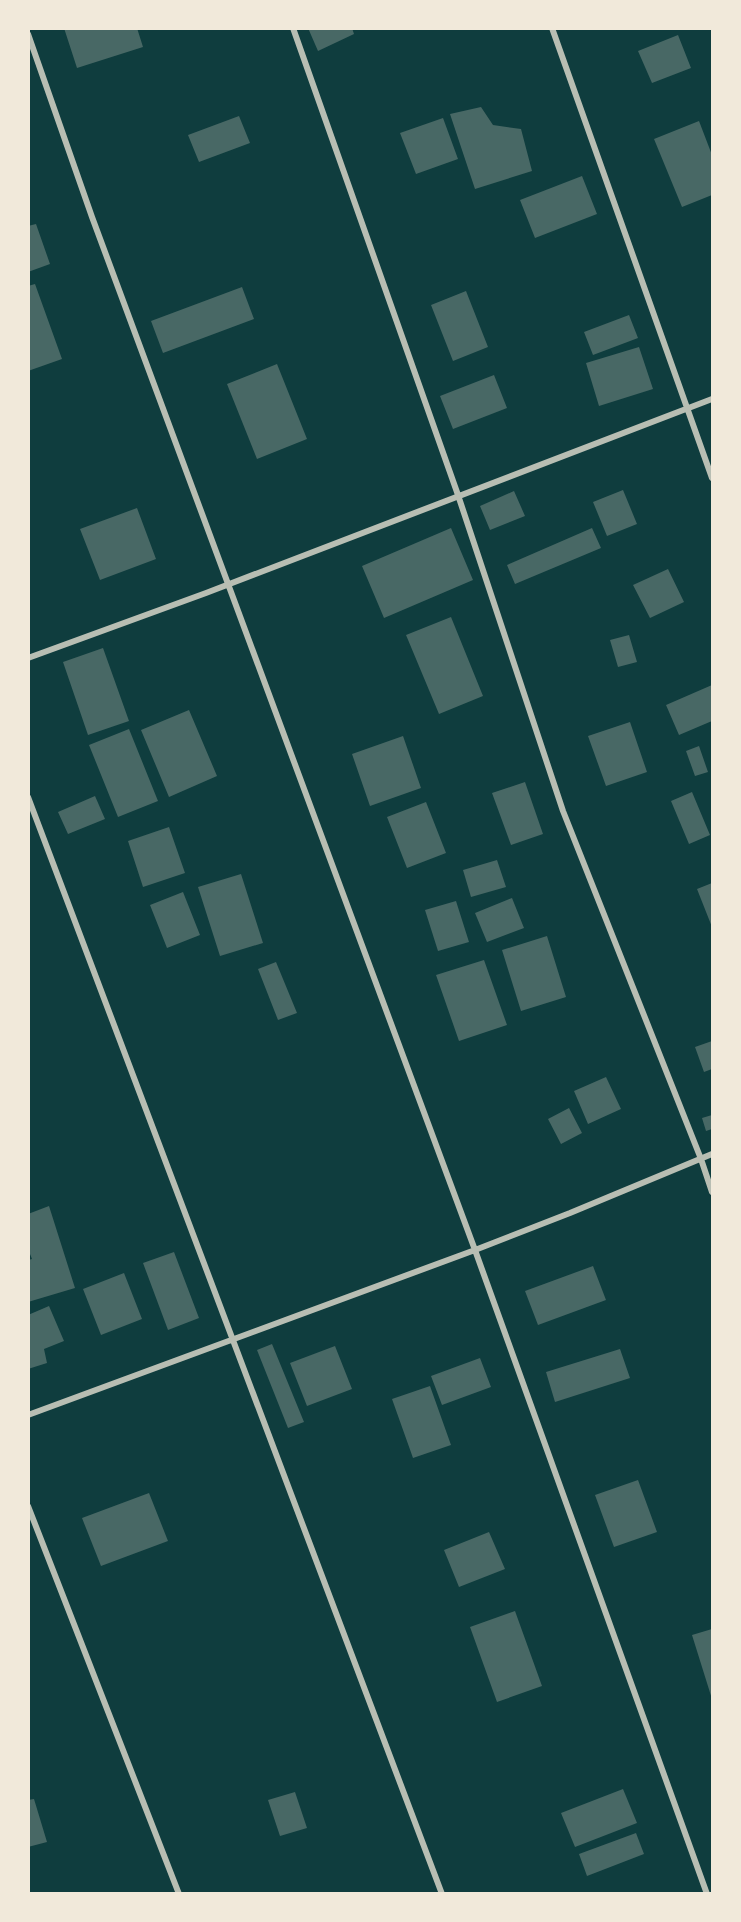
<svg xmlns="http://www.w3.org/2000/svg" width="741" height="1922" font-family="Poppins,sans-serif">
  <style>
    .building { fill: #486865 }
    .lines { fill: none; stroke-linecap: round; stroke-linejoin: round }
    .minor { stroke: #b8beb3; stroke-width: 6 }
  </style>
  <rect width="100%" height="100%" fill="#0f3d3e"/>
  <path class="building" d="M 64,28 L 137,28 L 143,47 L 77,68 Z
    M 308,28 L 352,28 L 354,34 L 318,51 Z
    M 678,35 L 691,68 L 652,83 L 638,51 Z
    M 481,107 L 493,125 L 521,129 L 532,171 L 475,189 L 450,114 Z
    M 239,116 L 250,143 L 199,162 L 188,135 Z
    M 443,118 L 458,159 L 416,174 L 400,133 Z
    M 699,121 L 712,155 L 712,195 L 682,207 L 654,139 Z
    M 582,176 L 597,214 L 535,238 L 520,200 Z
    M 36,224 L 50,264 L 28,272 L 28,226 Z
    M 35,284 L 62,359 L 28,371 L 28,286 Z
    M 242,287 L 254,319 L 163,353 L 151,321 Z
    M 466,291 L 488,347 L 453,361 L 431,305 Z
    M 629,315 L 638,338 L 593,355 L 584,332 Z
    M 639,347 L 653,389 L 599,406 L 586,363 Z
    M 277,364 L 307,439 L 257,459 L 227,384 Z
    M 494,375 L 507,408 L 453,429 L 440,396 Z
    M 623,490 L 637,524 L 607,536 L 593,502 Z
    M 514,491 L 525,516 L 490,530 L 480,506 Z
    M 137,508 L 156,559 L 100,580 L 80,529 Z
    M 451,528 L 473,580 L 384,618 L 362,566 Z
    M 592,528 L 601,548 L 515,584 L 507,565 Z
    M 668,569 L 684,602 L 650,618 L 633,585 Z
    M 451,617 L 483,696 L 439,714 L 406,635 Z
    M 629,635 L 637,662 L 618,667 L 610,640 Z
    M 103,648 L 129,721 L 88,735 L 63,662 Z
    M 712,685 L 712,721 L 679,735 L 666,705 Z
    M 189,710 L 217,776 L 169,797 L 141,730 Z
    M 630,722 L 647,772 L 606,786 L 588,736 Z
    M 129,729 L 158,801 L 118,817 L 89,745 Z
    M 403,736 L 421,788 L 370,806 L 352,754 Z
    M 699,746 L 708,772 L 695,776 L 686,751 Z
    M 525,782 L 543,834 L 511,845 L 492,793 Z
    M 692,792 L 710,835 L 689,844 L 671,801 Z
    M 95,796 L 105,819 L 68,834 L 58,812 Z
    M 426,802 L 446,853 L 407,868 L 387,817 Z
    M 169,827 L 185,873 L 143,887 L 128,841 Z
    M 497,860 L 506,887 L 471,897 L 463,870 Z
    M 241,874 L 263,943 L 220,956 L 198,887 Z
    M 712,883 L 712,927 L 697,889 Z
    M 183,892 L 200,935 L 167,948 L 150,905 Z
    M 512,898 L 524,928 L 487,942 L 475,913 Z
    M 456,901 L 469,942 L 438,951 L 425,910 Z
    M 547,936 L 566,997 L 521,1011 L 502,950 Z
    M 484,960 L 507,1025 L 459,1041 L 436,975 Z
    M 276,962 L 297,1013 L 278,1020 L 258,969 Z
    M 712,1041 L 712,1069 L 704,1072 L 695,1047 Z
    M 606,1077 L 621,1109 L 588,1124 L 574,1091 Z
    M 569,1108 L 582,1133 L 561,1144 L 548,1119 Z
    M 712,1115 L 712,1129 L 706,1131 L 702,1118 Z
    M 49,1206 L 75,1288 L 28,1302 L 28,1260 L 32,1259 L 28,1249 L 28,1214 Z
    M 174,1252 L 199,1318 L 168,1330 L 143,1263 Z
    M 593,1266 L 606,1300 L 538,1325 L 525,1291 Z
    M 124,1273 L 142,1319 L 101,1335 L 83,1289 Z
    M 49,1306 L 64,1341 L 44,1349 L 47,1363 L 28,1369 L 28,1315 Z
    M 272,1344 L 304,1422 L 288,1428 L 257,1350 Z
    M 335,1346 L 352,1389 L 307,1406 L 290,1363 Z
    M 620,1349 L 630,1378 L 555,1402 L 546,1372 Z
    M 480,1358 L 491,1387 L 442,1405 L 431,1376 Z
    M 430,1386 L 451,1445 L 413,1458 L 392,1399 Z
    M 638,1480 L 657,1532 L 614,1547 L 595,1495 Z
    M 149,1493 L 168,1541 L 101,1566 L 82,1518 Z
    M 489,1532 L 505,1569 L 459,1587 L 444,1550 Z
    M 515,1611 L 542,1686 L 497,1702 L 470,1627 Z
    M 712,1629 L 712,1699 L 692,1635 Z
    M 623,1789 L 637,1823 L 575,1847 L 561,1813 Z
    M 295,1792 L 307,1828 L 280,1836 L 268,1800 Z
    M 34,1799 L 47,1842 L 28,1847 L 28,1800 Z
    M 636,1833 L 644,1854 L 587,1876 L 579,1854 Z"/>
  <g class="lines">
    <path class="minor" d="M 293,28 L 458,495 L 563,811 L 701,1159 L 712,1192
      M 552,28 L 712,478
      M 28,34 L 92,217 L 475,1250 L 707,1894
      M 28,658 L 206,593 L 712,399
      M 28,797 L 442,1894
      M 28,1415 L 475,1250 L 570,1213 L 712,1154
      M 28,1506 L 179,1894"/>
  </g>
  <rect width="741" height="1922" fill="none" stroke="#f1e9da" stroke-width="60"/>
</svg>
